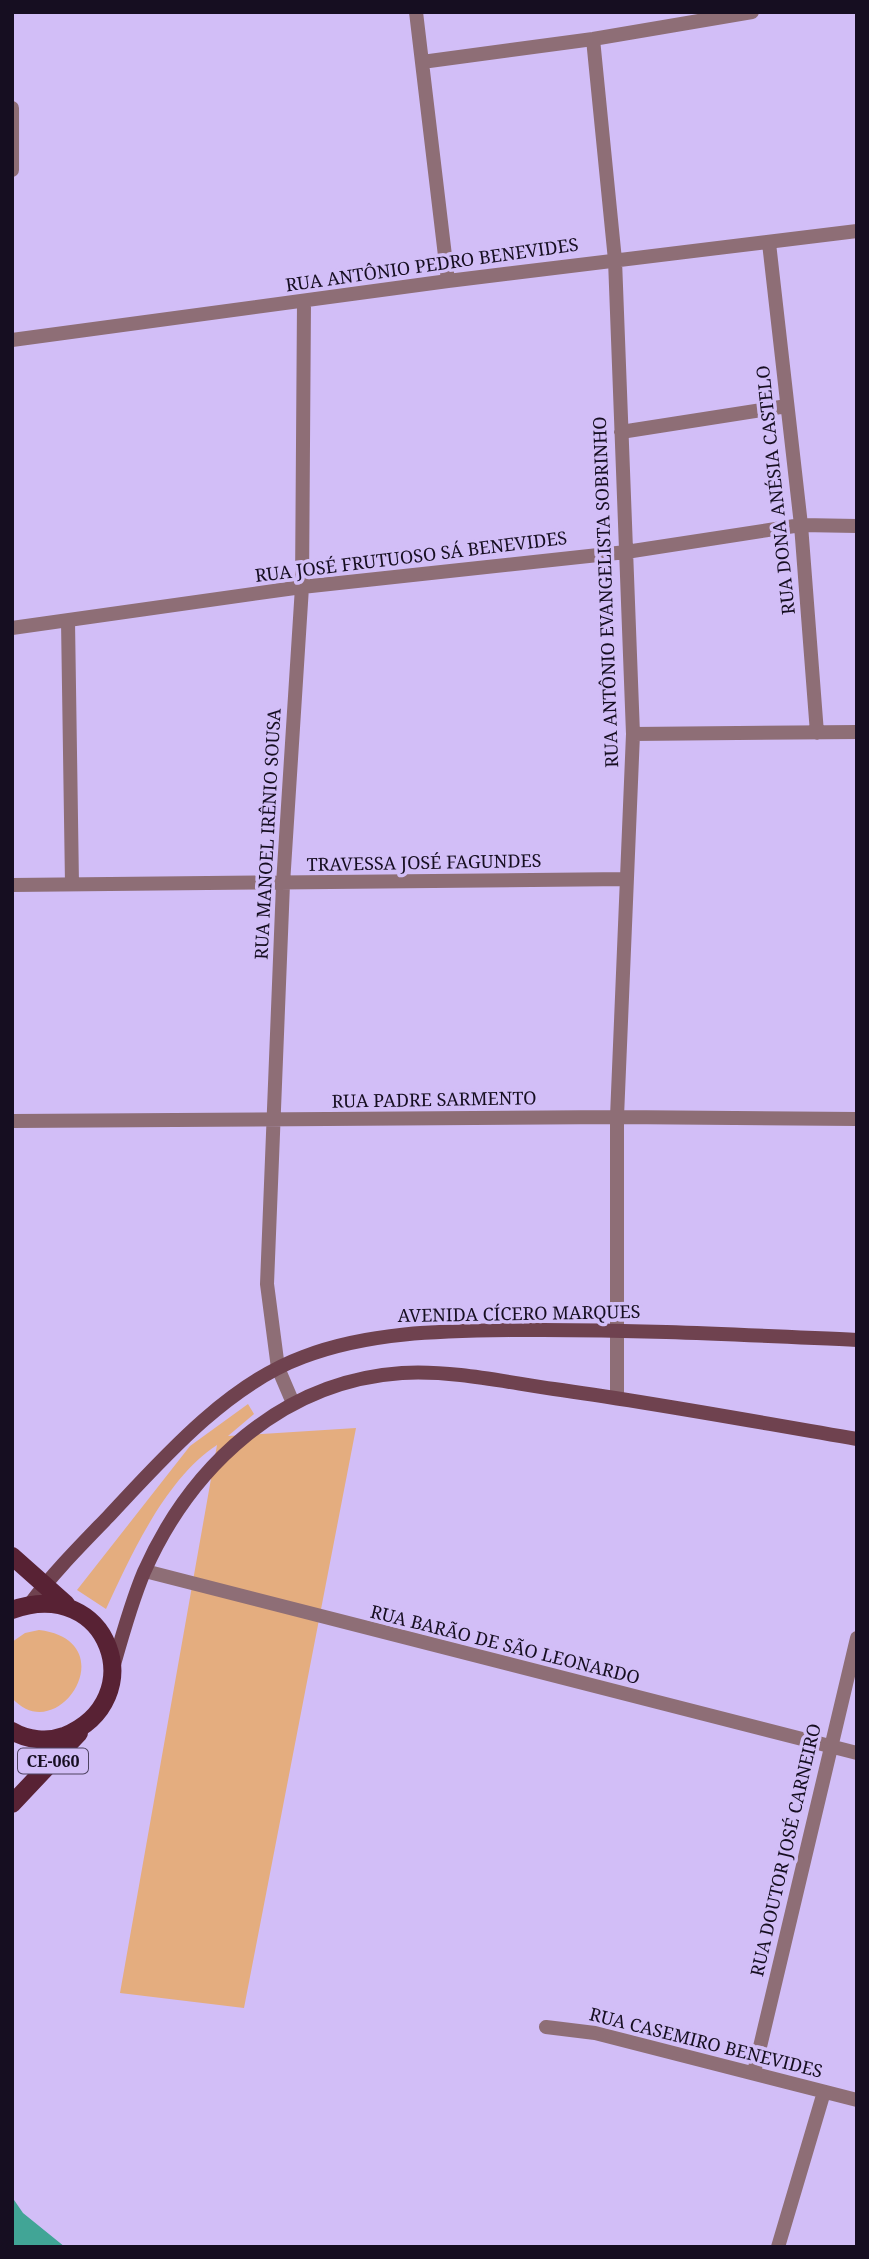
<svg xmlns="http://www.w3.org/2000/svg" width="869" height="2259" font-family="'Noto Serif',serif">
  <style>
    .green { fill: #e4ad7f }
    .water { fill: #41a596 }
    .lines { fill: none; stroke-linecap: round; stroke-linejoin: round }
    .street { stroke: #8e6e76; stroke-width: 14 }
    .secondary { stroke: #6f424f; stroke-width: 14 }
    .primary { stroke: #582234; stroke-width: 18 }
    .labels { text-anchor: middle; stroke-width: 7; stroke-linejoin: round; paint-order: stroke }
    .shield { fill: #d2bef7; stroke: #4e4361; stroke-width: 2 }
    .shield-label { font-size: 16px; font-weight: bold; fill: #160e21 }
    .street-label { font-size: 18px; fill: #160e21; stroke: #d2bef7 }
  </style>
  <rect width="100%" height="100%" fill="#d2bef7"/>
  <path class="green" d="M 248,1404 L 254,1414 L 228,1436 L 356,1428 L 244,2008 L 120,1993 L 217,1445 C 166,1478 131,1555 106,1609 L 77,1590 L 190,1446 Z
    M 39,1630 C 127,1641 58,1750 12,1698 L 12,1642 L 25,1633 Z"/>
  <path class="water" d="M 12,2197 L 23,2213 L 65,2247 L 12,2247 Z"/>
  <g class="lines">
    <path class="street" d="M 416,12 L 448,281
      M 593,39 L 615,260 L 633,734 L 617,1117 L 617,1397
      M 422,62 L 593,39 L 752,12
      M 12,108 L 12,170
      M 769,243 L 801,525 L 817,733
      M 12,340 L 448,281 L 857,231
      M 621,432 L 787,406
      M 68,621 L 72,884
      M 12,628 L 302,587 L 626,552 L 801,525 L 857,526
      M 633,734 L 857,732
      M 12,885 L 627,879
      M 12,1121 L 617,1117 L 857,1119
      M 293,1403 L 278,1368 L 267,1284 L 283,884 L 302,587 L 304,302
      M 145,1571 L 857,1753
      M 546,2027 L 595,2033 L 857,2100
      M 754,2072 L 857,1638
      M 778,2247 L 824,2092"/>
    <path class="secondary" d="M 30,1604 C 53,1573 81,1545 108,1517 C 162,1459 227,1385 303,1357 C 371,1331 445,1331 518,1330 C 631,1329 744,1335 857,1340
      M 113,1668 C 122,1636 131,1603 144,1572 C 191,1466 282,1381 402,1373 C 452,1370 505,1382 554,1389 C 656,1403 756,1422 857,1439"/>
    <path class="primary" d="M 12,1556 L 66,1604
      M 12,1610 C 109,1575 153,1700 64,1736 C 48,1742 27,1740 12,1731
      M 12,1804 L 79,1733"/>
  </g>
  <g class="labels">
    <rect class="shield" x="18" y="1748.5" width="70" height="25" rx="5"/>
    <g class="shield-label">
      <text x="53" y="1767">CE-060</text>
    </g>
    <g class="street-label">
      <text transform="translate(432 265) rotate(-8)" y="6">RUA ANTÔNIO PEDRO BENEVIDES</text>
      <text transform="translate(776 490) rotate(-96)" y="6">RUA DONA ANÉSIA CASTELO</text>
      <text transform="translate(411 557) rotate(-7)" y="6">RUA JOSÉ FRUTUOSO SÁ BENEVIDES</text>
      <text transform="translate(606 592) rotate(-92)" y="6">RUA ANTÔNIO EVANGELISTA SOBRINHO</text>
      <text transform="translate(268 834) rotate(-87)" y="6">RUA MANOEL IRÊNIO SOUSA</text>
      <text transform="translate(424 863) rotate(-1)" y="6">TRAVESSA JOSÉ FAGUNDES</text>
      <text transform="translate(434 1100) rotate(-1)" y="6">RUA PADRE SARMENTO</text>
      <text transform="translate(519 1314) rotate(-1)" y="6">AVENIDA CÍCERO MARQUES</text>
      <text transform="translate(505 1645) rotate(14)" y="6">RUA BARÃO DE SÃO LEONARDO</text>
      <text transform="translate(786 1850) rotate(-77)" y="6">RUA DOUTOR JOSÉ CARNEIRO</text>
      <text transform="translate(706 2043) rotate(14)" y="6">RUA CASEMIRO BENEVIDES</text>
    </g>
  </g>
  <rect width="869" height="2259" fill="none" stroke="#160e21" stroke-width="28"/>
</svg>
